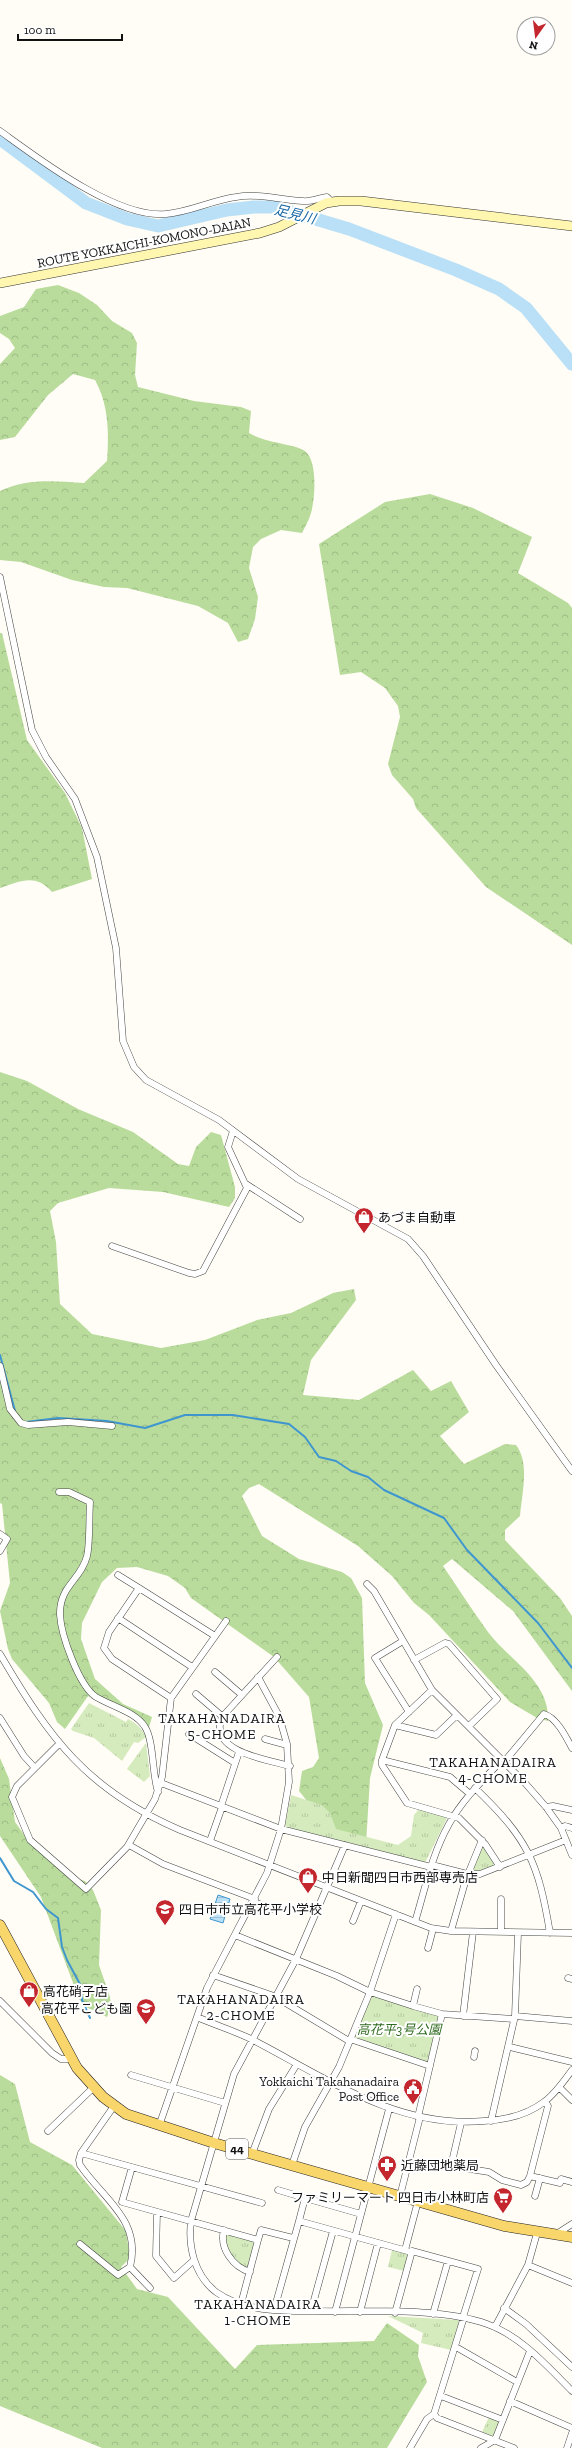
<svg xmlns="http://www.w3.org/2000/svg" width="572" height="2448" font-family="'Zilla Slab','Noto Sans JP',serif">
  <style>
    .forest { fill: url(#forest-crowns) }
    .park { fill: url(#park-tufts) }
    .water { fill: url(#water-rules); stroke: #3f96cf }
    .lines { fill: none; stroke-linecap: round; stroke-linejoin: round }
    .stream { stroke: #3f96cf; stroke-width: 2 }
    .river { stroke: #b9e0f7; stroke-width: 13 }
    .street-casing { stroke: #444; stroke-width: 7 }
    .secondary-casing { stroke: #333; stroke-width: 10 }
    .primary-casing { stroke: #222; stroke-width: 11 }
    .street { stroke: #fff; stroke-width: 6 }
    .secondary { stroke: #fff6b0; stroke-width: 9 }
    .primary { stroke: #f9d66b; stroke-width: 10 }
    .labels { text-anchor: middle; stroke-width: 4; stroke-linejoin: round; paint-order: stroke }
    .shield { fill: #fff; stroke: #585858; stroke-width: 1 }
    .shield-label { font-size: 12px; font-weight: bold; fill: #111 }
    .street-label { font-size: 13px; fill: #111; stroke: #fff }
    .poi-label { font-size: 13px; fill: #111; stroke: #fff; text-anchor: start }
    .park-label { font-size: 13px; font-style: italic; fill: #2f6b1f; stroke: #fff }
    .water-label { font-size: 14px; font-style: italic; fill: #1768a6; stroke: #fff }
    .neighbourhood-label { font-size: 14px; letter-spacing: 1px; fill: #111; stroke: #fff }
  </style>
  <defs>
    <pattern id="forest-crowns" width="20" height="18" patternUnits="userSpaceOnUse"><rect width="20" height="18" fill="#b9dc9c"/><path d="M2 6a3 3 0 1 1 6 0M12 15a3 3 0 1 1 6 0" fill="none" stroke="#9ebc85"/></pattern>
    <pattern id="park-tufts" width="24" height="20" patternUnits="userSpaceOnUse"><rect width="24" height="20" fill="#d5ebbd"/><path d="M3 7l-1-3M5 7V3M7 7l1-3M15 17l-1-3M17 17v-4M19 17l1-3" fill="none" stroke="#b6c8a1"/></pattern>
    <pattern id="water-rules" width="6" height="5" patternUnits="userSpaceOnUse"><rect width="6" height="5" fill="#b9e0f7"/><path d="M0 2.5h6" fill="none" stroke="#9ebfd3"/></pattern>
  </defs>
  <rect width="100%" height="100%" fill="#fffdf5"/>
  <path class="forest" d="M 58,285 L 79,293 L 97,305 L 112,321 L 132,333 L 137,343 L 135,375 L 138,387 L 194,401 L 241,407 L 251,411 L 249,433 C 265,443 296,444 305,451 C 318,461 315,499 311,513 C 309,520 305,527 302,533 L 281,530 L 261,539 L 253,547 L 249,568 L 258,597 L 255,619 L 248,639 L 238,642 L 228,623 L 198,606 L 127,588 L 104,587 L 72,580 L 21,562 L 0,560 L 0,491 C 27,478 55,481 84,483 L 107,461 C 109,434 109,405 95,380 L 73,374 L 48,395 L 15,437 L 0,440 L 0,364 L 15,348 L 9,339 L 0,333 L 0,316 L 24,307 L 36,289 Z
    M 430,494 L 473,508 L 532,537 L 518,573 L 568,603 L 572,608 L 572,945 L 486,887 L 416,808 L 413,799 L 392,775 L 388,764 L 400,717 L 398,706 L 385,688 L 361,672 L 340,675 L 319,544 L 385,502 Z
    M 0,633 L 2,633 L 27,740 L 65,793 L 82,828 L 92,879 L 52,892 C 36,873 20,881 0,888 Z
    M 0,1072 L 27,1081 L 78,1109 L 133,1132 L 178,1164 L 189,1166 L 196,1147 L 211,1132 L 221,1135 L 235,1187 L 235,1198 L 229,1207 L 163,1192 L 109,1188 L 58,1203 L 50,1211 L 56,1242 L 60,1304 L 92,1334 L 161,1348 L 205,1340 L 257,1320 L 291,1313 L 333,1293 L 354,1289 L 356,1300 L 311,1360 L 303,1395 L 359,1400 L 413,1370 L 431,1391 L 451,1381 L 469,1412 L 440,1436 L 464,1464 L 505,1444 L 516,1445 C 530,1463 522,1493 520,1516 L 505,1530 L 505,1540 L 560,1598 L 572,1616 L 572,1691 L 513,1611 L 452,1559 L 443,1566 C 458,1588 472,1610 488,1632 C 509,1660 550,1681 548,1721 L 537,1718 L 510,1702 L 429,1615 L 414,1603 L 392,1576 L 358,1546 L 259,1484 L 249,1488 L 242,1496 L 262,1536 L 299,1559 L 342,1572 L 351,1578 L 362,1598 L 365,1683 L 383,1725 L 370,1778 L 366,1844 L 346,1839 L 320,1817 L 299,1791 L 302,1771 L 313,1767 L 319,1758 L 309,1697 L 274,1657 L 191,1598 L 185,1588 L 168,1576 L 137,1567 L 117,1568 L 102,1582 L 82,1623 L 81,1639 L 95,1679 L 123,1704 L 152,1717 L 149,1727 L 88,1696 L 65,1729 L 57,1722 L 49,1703 L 12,1659 L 8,1649 L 0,1611 L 10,1583 L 2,1504 L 0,1503 Z
    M 0,1758 L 9,1779 L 15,1822 L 28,1840 L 74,1878 L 85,1881 L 93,1890 L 101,1910 L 99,1965 L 110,1997 L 111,2007 L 107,2017 L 86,2007 L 79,1999 L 41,1897 L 0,1836 Z
    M 0,2075 L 15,2084 L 30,2142 L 72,2165 L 126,2231 L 130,2258 L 121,2267 L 137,2289 L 168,2297 L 235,2369 L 257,2345 L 374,2341 L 387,2323 L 419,2345 L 418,2356 L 427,2382 L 387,2448 L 102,2448 L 0,2406 Z"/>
  <path class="park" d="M 89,1703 L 126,1722 L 128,1719 C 137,1724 142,1728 146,1737 L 138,1743 L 134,1742 L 122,1761 L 94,1738 L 73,1731 L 71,1729 Z
    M 146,1743 L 150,1776 L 144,1782 L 127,1769 Z
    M 291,1795 L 322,1805 L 330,1813 L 336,1829 L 398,1845 L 411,1836 L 414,1815 L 419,1809 L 446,1816 L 447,1818 L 425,1863 L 288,1828 L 285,1826 Z
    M 484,1846 L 496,1863 L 495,1867 L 474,1873 L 471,1870 L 481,1847 Z
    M 372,1996 L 438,2016 L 428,2063 L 353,2039 Z
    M 227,2233 L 253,2240 L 254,2243 L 248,2268 L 244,2269 C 233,2258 227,2251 225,2235 Z
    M 392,2250 L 407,2254 L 408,2257 L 404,2271 L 388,2267 Z
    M 388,2316 L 458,2320 L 460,2323 L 451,2350 L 421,2343 L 423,2333 Z
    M 489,2417 L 500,2423 L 493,2436 L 482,2432 Z"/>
  <path class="water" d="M 218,1895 L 230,1899 L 223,1923 L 210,1919 Z"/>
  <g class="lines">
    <path class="stream" d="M 0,1355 L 15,1411
      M 26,1422 L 58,1418 L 107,1421 L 145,1428 L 185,1415 L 233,1415 L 289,1424 L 305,1437 L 319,1457 L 336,1461 L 351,1471 L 368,1477 L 384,1490 L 444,1518 L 467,1550 L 538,1623 L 572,1668
      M 0,1858 L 14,1881 L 33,1892 L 46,1909 L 58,1918 L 62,1947 L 67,1960 L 82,1988 L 82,2000 L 90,2018"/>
    <path class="river" d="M 0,139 L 86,203 L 127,219 L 158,226 L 227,210 L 254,207 L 275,207 L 349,229 L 456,270 L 499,289 L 526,308 L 572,364"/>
    <g class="street-casing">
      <path id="street" d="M 0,131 C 39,159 117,219 166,214 C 190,212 213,200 236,197 C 258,193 281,200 303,201 C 310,202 319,198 327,197 L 331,201
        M 0,577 L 32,730 L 46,757 L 75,799 L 97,857 L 116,948 L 123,1041 L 134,1067 L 146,1080 L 219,1120 L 298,1179 L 408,1239 L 423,1256 L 496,1365 L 572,1471
        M 246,1184 L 300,1219
        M 112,1246 L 189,1273 L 195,1274 L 203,1271 L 247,1188 L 228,1147 L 233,1131
        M 0,1366 L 10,1409 L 21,1423 L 28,1425 L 68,1422 L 112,1426
        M 59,1492 L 69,1492 L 90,1502 C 89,1516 90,1544 87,1556 C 81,1580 59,1586 60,1615 C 61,1635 79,1686 96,1697 C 111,1706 136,1712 145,1727 C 154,1741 152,1774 158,1792
        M 0,1534 L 7,1539 L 0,1551
        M 118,1575 L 139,1588
        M 367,1584 L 374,1591 L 432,1690 L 525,1783 L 546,1807 L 561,1828 L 572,1855
        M 118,1618 L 192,1667
        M 403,1641 L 375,1658 L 409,1712
        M 0,1654 C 50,1739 87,1790 180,1830 L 431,1928 L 451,1931 L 572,1933
        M 277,1657 L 222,1717 C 207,1752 269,1760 290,1766
        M 414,1660 L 445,1643 L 449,1644 L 497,1699 L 469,1726
        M 215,1672 L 242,1695
        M 196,1694 L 223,1717
        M 171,1698 L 112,1659 L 104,1648 L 109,1632 L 139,1588 L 215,1636
        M 0,1718 L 24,1756 L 35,1768
        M 395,1725 L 436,1735 L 457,1715
        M 189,1734 L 235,1763
        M 265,1739 L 287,1745
        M 59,1744 L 17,1786 L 12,1797 L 30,1840 L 86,1889 L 127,1847 L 155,1799 L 162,1777 L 171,1698 L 226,1621
        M 382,1760 L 395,1725 L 432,1690
        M 504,1762 L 544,1714 C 557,1718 566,1737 572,1748
        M 161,1783 L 281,1829 L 431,1867
        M 475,1788 C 528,1839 538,1861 550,1933
        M 470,1794 L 450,1777 L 382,1760 L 382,1765 L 407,1803 L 459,1818 L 485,1844 L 500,1867
        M 221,1806 L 239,1752
        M 546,1807 L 553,1806 L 572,1810
        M 561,1828 L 565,1826 L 572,1828
        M 210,1841 L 222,1807
        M 129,1845 L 163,1864 L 255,1899
        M 345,1845 L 296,1959 L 234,2074 L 191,2221 C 188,2246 194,2275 216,2292 C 244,2312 282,2311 315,2311 C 364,2312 442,2307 487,2324 C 521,2336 547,2366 572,2391
        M 432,1865 L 467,1874 L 480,1874 L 566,1840
        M 254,1902 L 272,1909
        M 353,1921 L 361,1901
        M 415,1922 C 425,1889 432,1854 449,1824 C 463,1799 483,1780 502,1760
        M 451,1931 L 466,1879 L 482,1840
        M 501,1932 L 501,1899
        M 235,1935 L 337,1976 L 370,1992 L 413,2006 L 442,2014 L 514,2019
        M 428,1948 L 433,1929
        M 213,1975 L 274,1996 L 349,2041
        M 568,1978 L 572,1979
        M 0,2001 L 52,2053 L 61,2059 L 72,2059
        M 413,2006 L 417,1989
        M 463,2016 L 473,1932
        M 515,2016 L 572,2021
        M 197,2017 C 215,2025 235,2031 253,2040 C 326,2078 398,2129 484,2121 C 505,2120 527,2115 544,2102 C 555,2094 564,2081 572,2070
        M 350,2039 L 430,2066
        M 510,2047 L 572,2062
        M 474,2057 L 475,2051
        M 131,2075 L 225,2103
        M 559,2087 L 572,2100
        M 114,2106 L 81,2153 L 262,2203
        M 418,2117 L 442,2014
        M 491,2121 L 515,2016 L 518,1933
        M 461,2123 L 451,2166 L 489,2172 L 502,2180 L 521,2185 L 527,2182 L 530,2176 L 548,2106 L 545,2101
        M 159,2126 L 207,1988 L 267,1873 L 281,1829 L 289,1782 L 287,1744 L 279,1716 L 258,1677
        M 48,2131 L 93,2088
        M 81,2153 L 79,2160 L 80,2165 C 103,2199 142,2220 130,2267 L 150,2288
        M 252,2154 L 269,2109 L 297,2064
        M 292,2165 L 305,2127 L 339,2067 L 370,1992 L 396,1914
        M 132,2167 L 122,2202 L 258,2240 L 241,2304
        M 530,2176 L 560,2183 L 561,2179 L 572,2182
        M 278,2190 L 305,2198 L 299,2221
        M 400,2196 L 420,2117
        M 535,2196 L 540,2178
        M 305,2198 L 361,2214
        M 157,2212 L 156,2256 L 174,2278 L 194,2260
        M 224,2230 C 219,2248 233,2267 250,2272
        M 555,2235 L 572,2224
        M 258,2240 L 261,2230 L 293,2238
        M 80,2244 L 118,2275 L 130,2267
        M 405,2250 L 418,2201
        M 528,2265 L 572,2283
        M 504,2308 L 526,2324 L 572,2367
        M 274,2310 L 299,2221 L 411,2252
        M 311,2311 L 333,2231
        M 335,2312 L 389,2109
        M 360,2312 L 378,2243
        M 395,2313 L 412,2251 L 478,2269 L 463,2317
        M 433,2314 L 448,2261
        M 495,2327 L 528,2265 L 537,2233
        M 456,2347 L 517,2382
        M 441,2396 L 503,2420
        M 510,2401 L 572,2428
        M 434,2414 L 437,2418 L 514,2448
        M 410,2448 L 427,2419 L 434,2414 L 464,2317
        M 481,2448 L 495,2440 L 530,2351
        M 567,2448 L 572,2433"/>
    </g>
    <g class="secondary-casing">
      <path id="secondary" d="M 0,283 L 260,233 L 279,227 L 326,203 L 339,201 L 361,201 L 572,226"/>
    </g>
    <g class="primary-casing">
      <path id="primary" d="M 0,1925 L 77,2068 L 103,2097 L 126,2114 L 214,2143 L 504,2226 L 572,2237"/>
    </g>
    <use href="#street" class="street"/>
    <use href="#secondary" class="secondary"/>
    <use href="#primary" class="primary"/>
  </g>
  <defs>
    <g id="shop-pin" transform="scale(1)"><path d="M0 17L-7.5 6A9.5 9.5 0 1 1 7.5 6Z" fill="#c4262e" stroke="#fff"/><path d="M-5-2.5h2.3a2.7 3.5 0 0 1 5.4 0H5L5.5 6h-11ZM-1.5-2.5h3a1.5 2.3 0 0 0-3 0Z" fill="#fff"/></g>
    <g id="school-pin" transform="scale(1)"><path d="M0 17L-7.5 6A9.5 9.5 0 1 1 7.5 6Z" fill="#c4262e" stroke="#fff"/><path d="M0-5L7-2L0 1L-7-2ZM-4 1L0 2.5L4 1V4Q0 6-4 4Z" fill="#fff"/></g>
    <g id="civic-pin" transform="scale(1)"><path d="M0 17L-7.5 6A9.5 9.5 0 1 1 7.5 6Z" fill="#c4262e" stroke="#fff"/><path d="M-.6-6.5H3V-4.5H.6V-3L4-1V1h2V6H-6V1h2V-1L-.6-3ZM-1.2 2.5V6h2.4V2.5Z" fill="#fff"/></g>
    <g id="pharmacy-pin" transform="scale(1)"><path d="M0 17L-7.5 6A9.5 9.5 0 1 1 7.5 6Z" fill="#c4262e" stroke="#fff"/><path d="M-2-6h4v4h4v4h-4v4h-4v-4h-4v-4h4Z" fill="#fff"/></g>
    <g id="supermarket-pin" transform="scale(1)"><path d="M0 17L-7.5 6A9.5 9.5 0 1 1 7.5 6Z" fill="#c4262e" stroke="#fff"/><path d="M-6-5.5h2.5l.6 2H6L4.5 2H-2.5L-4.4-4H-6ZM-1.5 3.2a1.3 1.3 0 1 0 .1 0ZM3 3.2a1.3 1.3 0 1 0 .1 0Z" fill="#fff"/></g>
  </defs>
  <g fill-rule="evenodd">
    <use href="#shop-pin" x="364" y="1217"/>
    <use href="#shop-pin" x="308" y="1877"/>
    <use href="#school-pin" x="165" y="1909"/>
    <use href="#shop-pin" x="29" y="1991"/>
    <use href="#school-pin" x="146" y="2008"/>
    <use href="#civic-pin" x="413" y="2088"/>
    <use href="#pharmacy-pin" x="387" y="2165"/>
    <use href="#supermarket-pin" x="503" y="2197"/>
  </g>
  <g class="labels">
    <rect class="shield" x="226" y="2139" width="22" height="20" rx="3"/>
    <g class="shield-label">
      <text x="237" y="2153">44</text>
    </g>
    <g class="street-label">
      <text transform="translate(144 242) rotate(-11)" y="5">ROUTE YOKKAICHI-KOMONO-DAIAN</text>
    </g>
    <g class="poi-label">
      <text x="378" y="1222">あづま自動車</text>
      <text x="322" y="1882">中日新聞四日市西部専売店</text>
      <text x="179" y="1914">四日市市立高花平小学校</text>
      <text x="43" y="1996">高花硝子店</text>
      <text x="132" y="2013" text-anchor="end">高花平こども園</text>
      <text x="399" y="2086" text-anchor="end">Yokkaichi Takahanadaira<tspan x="399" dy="15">Post Office</tspan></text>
      <text x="401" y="2170">近藤団地薬局</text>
      <text x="489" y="2202" text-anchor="end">ファミリーマート 四日市小林町店</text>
    </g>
    <g class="park-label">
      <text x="399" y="2034">高花平3号公園</text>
    </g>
    <g class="water-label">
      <text transform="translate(295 214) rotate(14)" y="5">足見川</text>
    </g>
    <g class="neighbourhood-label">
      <text x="222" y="1723">TAKAHANADAIRA<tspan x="222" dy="16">5-CHOME</tspan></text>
      <text x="493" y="1767">TAKAHANADAIRA<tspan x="493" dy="16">4-CHOME</tspan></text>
      <text x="241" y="2004">TAKAHANADAIRA<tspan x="241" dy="16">2-CHOME</tspan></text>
      <text x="258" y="2309">TAKAHANADAIRA<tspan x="258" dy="16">1-CHOME</tspan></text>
    </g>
  </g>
  <g transform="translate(536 36) rotate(194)"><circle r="19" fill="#ffffff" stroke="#a0a0a0"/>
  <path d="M0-3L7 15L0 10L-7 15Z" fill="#c4262e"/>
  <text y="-6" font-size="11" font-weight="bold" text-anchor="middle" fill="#111111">N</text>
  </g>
  <path d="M18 34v6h104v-6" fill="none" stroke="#111111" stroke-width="2"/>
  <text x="24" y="34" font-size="12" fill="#111111" stroke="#ffffff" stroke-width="3" paint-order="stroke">100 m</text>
</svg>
